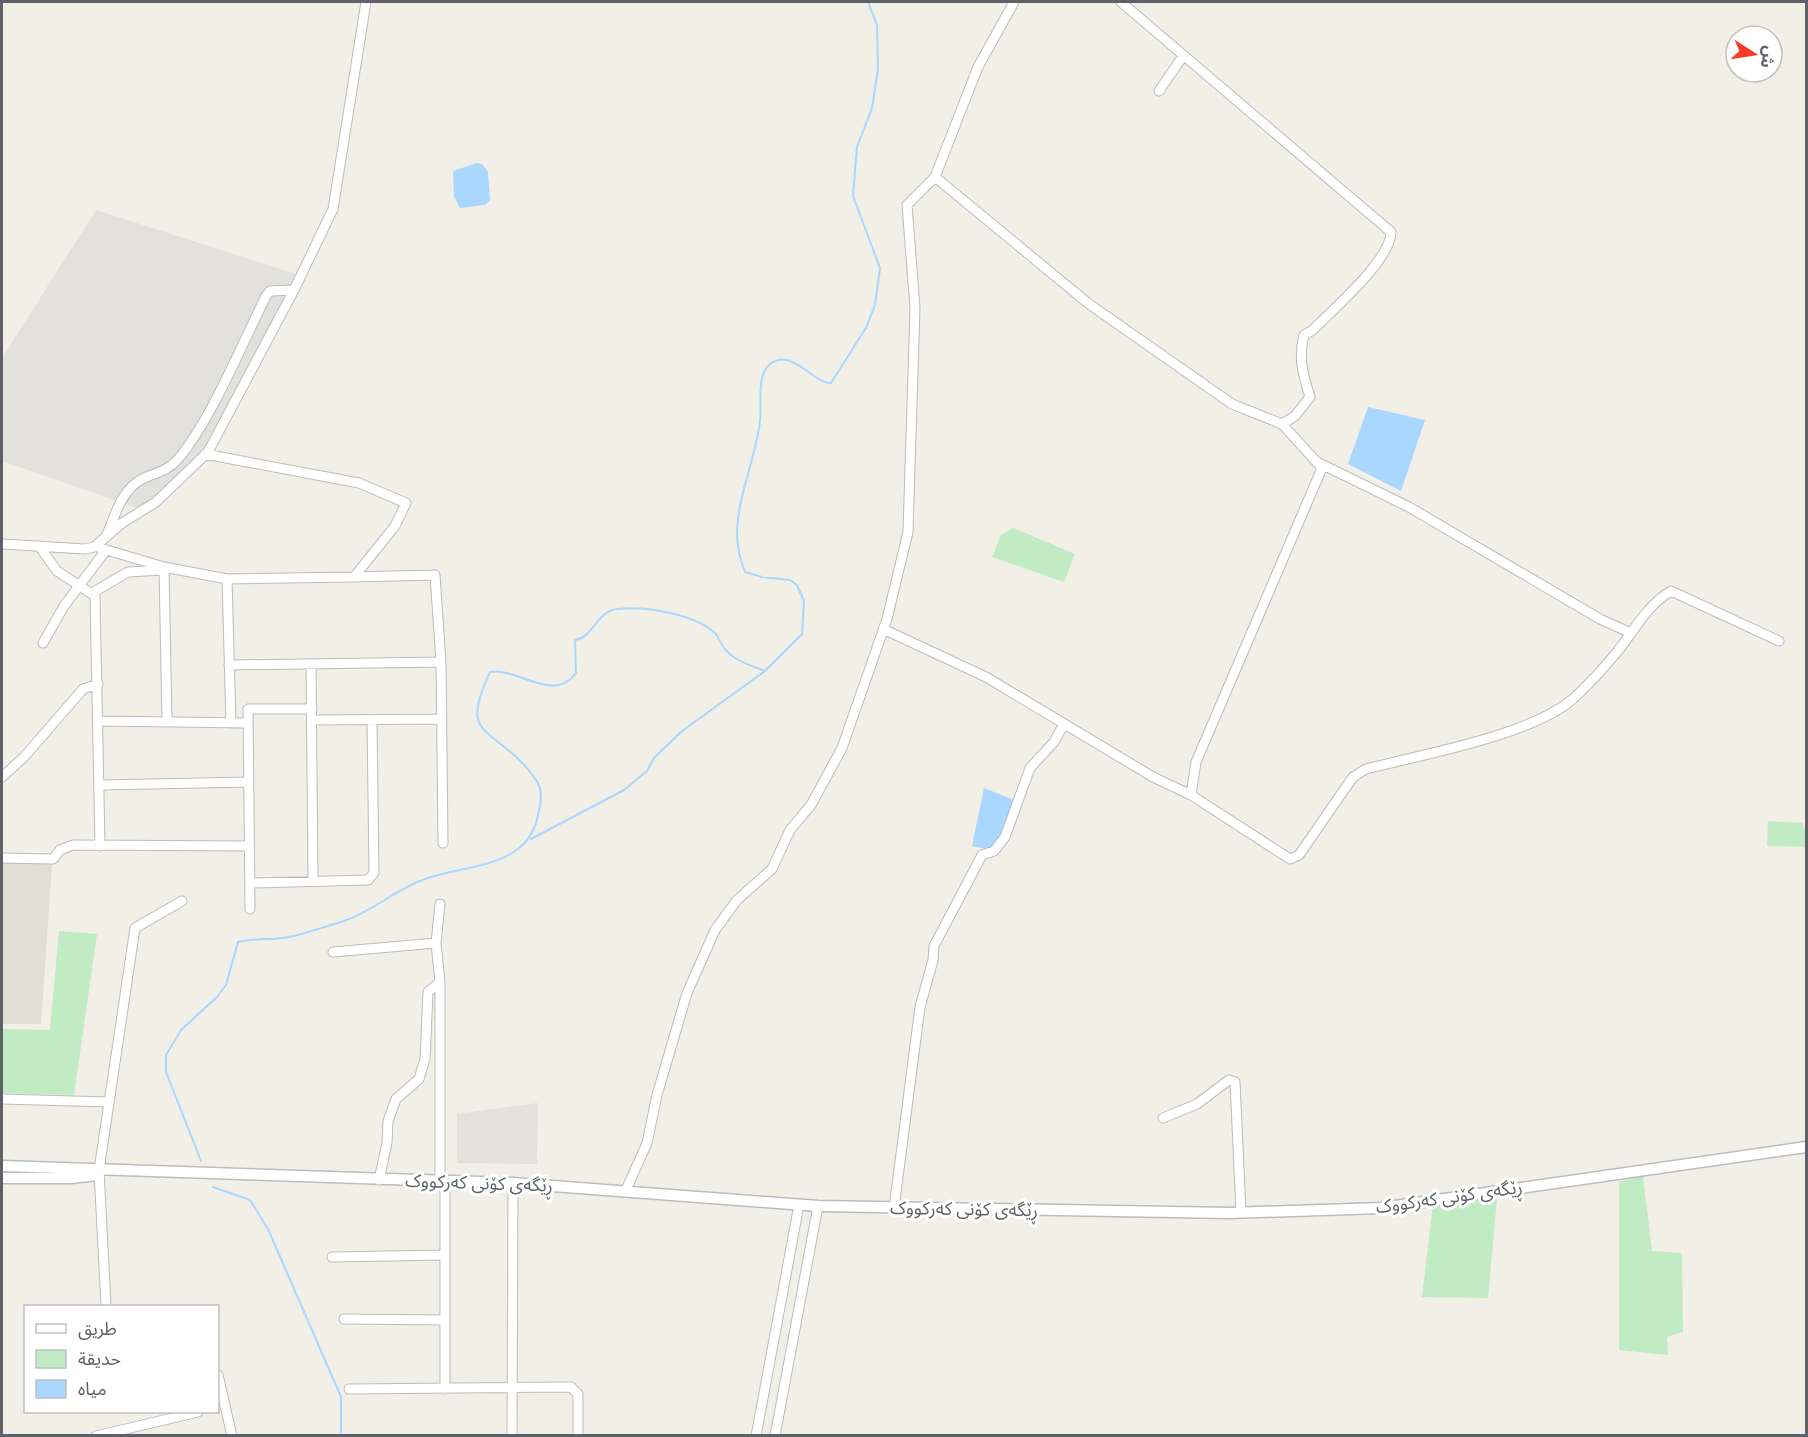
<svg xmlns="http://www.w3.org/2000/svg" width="1808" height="1437" font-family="Roboto,'Noto Sans Arabic',sans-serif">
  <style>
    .industrial { fill: #e2e1db }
    .education { fill: #e1ded5 }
    .green { fill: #c1ebc2 }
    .water { fill: #a9d7ff }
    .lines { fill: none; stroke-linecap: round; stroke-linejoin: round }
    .stream { stroke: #a9d7ff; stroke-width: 2 }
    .minor-casing { stroke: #b9bcc1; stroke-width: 11 }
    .tertiary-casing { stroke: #b9bcc1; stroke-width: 13 }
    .minor { stroke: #fff; stroke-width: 9 }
    .tertiary { stroke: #fff; stroke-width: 10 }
    .labels { text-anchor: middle; stroke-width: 6; stroke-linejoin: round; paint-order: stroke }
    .street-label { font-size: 18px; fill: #5e6268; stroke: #fff }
  </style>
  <rect width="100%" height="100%" fill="#f1efe6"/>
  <path class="industrial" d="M 96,210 L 296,274 L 217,434 L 201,454 L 140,509 L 2,461 L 2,358 Z
    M 538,1103 L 537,1164 L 457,1163 L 457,1114 Z"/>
  <path class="education" d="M 2,863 L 52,864 L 41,1024 L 2,1024 Z"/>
  <path class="green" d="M 1013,528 L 1075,554 L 1064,582 L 992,557 L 1001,535 Z
    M 1768,821 L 1802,823 L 1806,832 L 1806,847 L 1767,846 Z
    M 59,931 L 97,934 L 74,1095 L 2,1093 L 2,1029 L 50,1030 Z
    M 1643,1176 L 1652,1251 L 1682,1253 L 1683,1332 L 1667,1337 L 1668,1355 L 1619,1350 L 1619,1182 Z
    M 1497,1199 L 1488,1298 L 1422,1297 L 1433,1205 Z"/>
  <path class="water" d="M 477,163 L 482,164 L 488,172 L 490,200 L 485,205 L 460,208 L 454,196 L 453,171 Z
    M 1368,407 L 1425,420 L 1401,491 L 1348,464 Z
    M 984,788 L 1014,800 L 994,851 L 972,846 Z"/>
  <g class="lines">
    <path class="stream" d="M 531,839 L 624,790 L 647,771 L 654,758 L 682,731 L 765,671
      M 201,1161 L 166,1072 L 166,1055 L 181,1030 L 217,997 L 226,985 L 238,942 C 256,938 267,940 283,938 C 298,936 328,926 344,921 C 371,912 394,891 420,881 C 464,863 527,871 538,815 C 540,807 542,796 540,788 C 537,779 531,773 525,766 C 488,725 460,737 490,672 C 517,667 554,704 576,673 L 575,640 C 595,636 596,611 618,609 C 646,606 694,614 715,633 C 719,637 719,641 722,645 C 731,660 750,665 765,671 L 802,634 L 804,601 L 797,585 L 790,580 L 762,577 L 745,572 C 740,560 737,546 737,532 C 738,494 756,458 760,421 C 762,405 756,375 770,364 C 792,347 812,383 831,383 L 866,328 L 875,305 L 880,268 L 853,196 L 857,147 L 872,108 L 878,69 L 877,25 L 868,2
      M 213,1187 L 250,1200 L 268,1229 L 341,1397 L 341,1436"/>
    <g class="minor-casing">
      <path id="minor" d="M 1159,91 L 1183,56
        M 935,177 L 1089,304 L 1232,404 L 1282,424 L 1295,416 L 1310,397 C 1303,375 1298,357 1304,335 L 1313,330 C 1333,309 1391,260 1391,232 L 1121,2
        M 1282,424 L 1322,468 L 1196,762 L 1191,795 L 1290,859 L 1299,855 L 1353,777 L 1366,769 C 1424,754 1529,736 1573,699 C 1588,685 1604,668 1617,652 C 1635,630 1646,606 1671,591 L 1779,641
        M 205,454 L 359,483 L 406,503 L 395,526 L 354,577 L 227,579
        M 1317,462 L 1409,507 L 1600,619 L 1631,633
        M 107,535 C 114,518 120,495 136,483 C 150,472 165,475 179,458 C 212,418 242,344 266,296 L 270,291 L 294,290
        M 2,544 L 85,549 L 94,547 L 122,523 L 156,502 L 208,452 L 294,290 L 333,209 L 366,2
        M 39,546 L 57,571 L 95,596 L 100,846
        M 100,548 L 164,567
        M 354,577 L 435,575 L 441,662 L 443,843
        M 92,593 L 128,572 L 164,570
        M 883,629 L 986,677 L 1153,777 L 1191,795
        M 43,643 L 64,606 L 106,550
        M 229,665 L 441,662
        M 311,665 L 313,881
        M 312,720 L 442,719
        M 99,721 L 248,723
        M 167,721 L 164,567 L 227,579 L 231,723
        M 2,777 L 24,757 L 83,689 L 98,684
        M 100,785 L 249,782
        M 2,858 L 53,859 L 60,850 L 73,845 L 249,846
        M 250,883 L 368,880 L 374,873 L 372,720
        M 250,909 L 248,709 L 312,709
        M 436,943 L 440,904
        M 333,952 L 436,943 L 440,982 L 440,1181
        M 2,1099 L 109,1102
        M 1163,1118 L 1197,1104 L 1229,1080 L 1235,1082 L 1241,1212
        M 379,1180 L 387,1143 L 388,1121 L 396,1099 L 419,1079 L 425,1059 L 428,992 L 440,982
        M 626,1190 L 647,1143 L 657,1095 L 687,993 L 715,930 L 737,900 L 772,869 L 790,830 L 811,805 L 842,748 L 887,619 L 908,532 L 915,308 L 907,205 L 935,177 L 978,67 L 1014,2
        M 894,1208 L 920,1007 L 933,960 L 934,946 L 982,855 L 994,851 L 1005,837 L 1030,768 L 1054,742 L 1064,724
        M 332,1257 L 445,1255
        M 106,1306 L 99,1170 L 135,928 L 182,901
        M 344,1319 L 445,1320
        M 218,1375 L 232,1436
        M 349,1389 L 571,1387 L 578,1394 L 578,1436
        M 445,1389 L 445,1182
        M 96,1436 L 198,1412
        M 512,1436 L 513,1183
        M 756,1436 L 799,1205
        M 775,1436 L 818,1206"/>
    </g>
    <g class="tertiary-casing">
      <path id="tertiary" d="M 2,1166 L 513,1183 L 818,1206 L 1229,1213 L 1381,1208 L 1806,1147
        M 2,1178 L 71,1178 L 97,1175"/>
    </g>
    <use href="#minor" class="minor"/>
    <use href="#tertiary" class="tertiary"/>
  </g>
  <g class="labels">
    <g class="street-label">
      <text transform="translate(479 1183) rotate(2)" y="6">ڕێگەی کۆنی کەرکووک</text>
      <text transform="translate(1449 1197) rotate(-8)" y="6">ڕێگەی کۆنی کەرکووک</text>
      <text transform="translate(964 1209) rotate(1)" y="6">ڕێگەی کۆنی کەرکووک</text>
    </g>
  </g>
  <rect width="1808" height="1437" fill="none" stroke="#5e6268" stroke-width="6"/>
  <rect x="24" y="1305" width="195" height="108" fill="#ffffff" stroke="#bfc0c3" stroke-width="1.5"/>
  <rect x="36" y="1324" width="30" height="9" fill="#ffffff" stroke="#bfc0c3" stroke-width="1.5"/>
  <text x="78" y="1335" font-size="18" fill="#5e6268">طريق</text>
  <rect x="36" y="1350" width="30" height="18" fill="#c1ebc2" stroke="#bfc0c3" stroke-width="1.5"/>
  <text x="78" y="1365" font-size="18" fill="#5e6268">حديقة</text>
  <rect x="36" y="1380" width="30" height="18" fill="#a9d7ff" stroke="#bfc0c3" stroke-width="1.5"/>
  <text x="78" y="1395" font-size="18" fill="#5e6268">مياه</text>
  <g transform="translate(1754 54) rotate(102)"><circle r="28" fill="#ffffff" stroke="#bfc0c3" stroke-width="1.5"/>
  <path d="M0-4.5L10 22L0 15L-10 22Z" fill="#f93b25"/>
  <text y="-9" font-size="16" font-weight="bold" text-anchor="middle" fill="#5e6268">ش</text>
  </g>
</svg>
